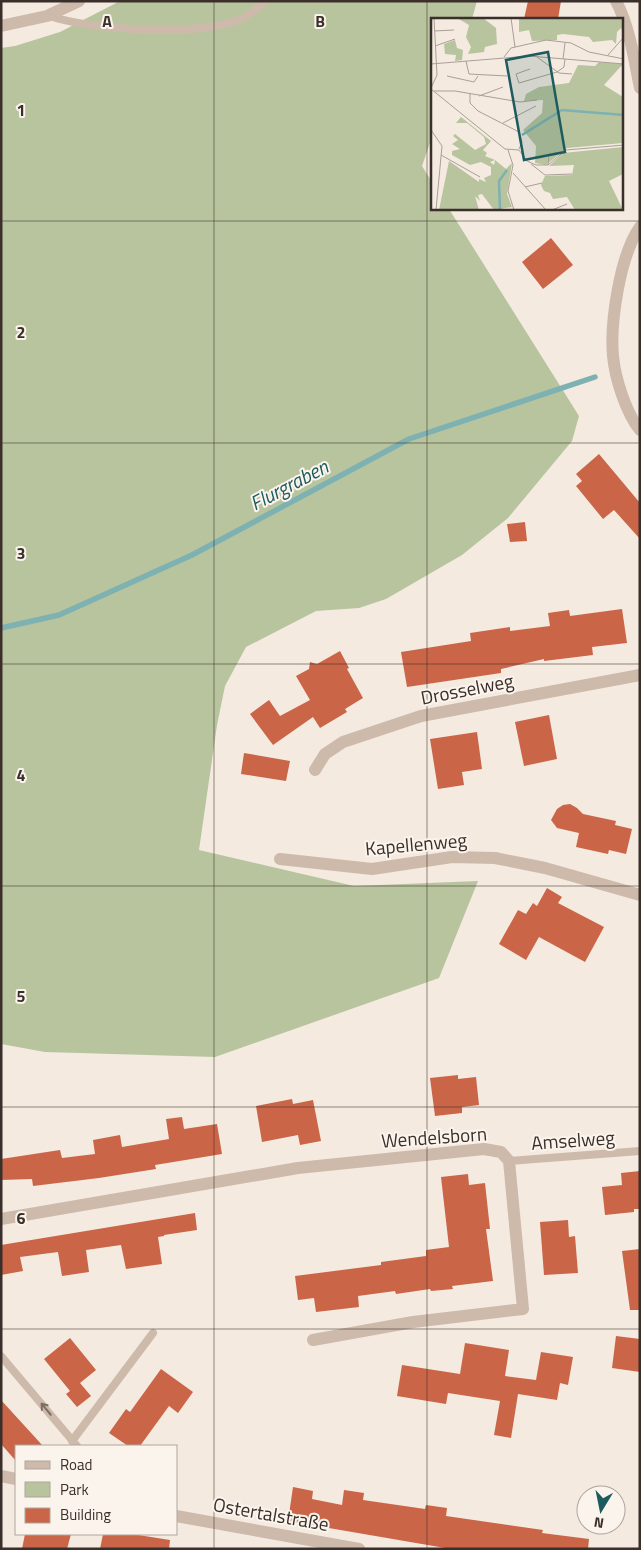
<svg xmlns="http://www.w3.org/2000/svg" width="641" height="1550" font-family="'Titillium Web',sans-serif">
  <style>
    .green { fill: #b8c49e }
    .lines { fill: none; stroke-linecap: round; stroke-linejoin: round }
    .stream { stroke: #7db1b2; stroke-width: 5.5 }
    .building { fill: #ca6548 }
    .service { stroke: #cdbaab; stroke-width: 8 }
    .minor { stroke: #cdbaab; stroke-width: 12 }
    .tertiary { stroke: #cdbaab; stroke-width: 12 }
    .oneway { stroke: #7c6e64 }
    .grid { fill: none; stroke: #3a2f2a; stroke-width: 1; stroke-opacity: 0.55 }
    .labels { text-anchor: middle; stroke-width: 4; stroke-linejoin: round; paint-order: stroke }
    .street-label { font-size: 19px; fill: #3a2f2a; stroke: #fbf4ed }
    .water-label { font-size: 20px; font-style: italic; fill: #1e5b5e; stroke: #fbf4ed }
    .inset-river { fill: none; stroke: #7db1b2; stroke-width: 2.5 }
    .inset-road { fill: none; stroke: #aa9f97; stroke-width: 1 }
    .view { fill: #1e5b5e; fill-opacity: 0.15; stroke: #1e5b5e; stroke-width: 2.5 }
    .inset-edge { fill: none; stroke: #3a2f2a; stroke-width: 2.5 }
    .grid-label { font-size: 16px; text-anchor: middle; font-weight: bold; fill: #3a2f2a; stroke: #fbf4ed; stroke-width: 4; stroke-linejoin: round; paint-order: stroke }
  </style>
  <rect width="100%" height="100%" fill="#f4eae0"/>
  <path class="green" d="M 120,1 L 477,1 L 472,19 L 432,19 L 432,137 L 422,166 L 432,182 L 432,209 L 449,209 L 579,416 L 572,441 L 508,518 L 462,555 L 386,599 L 359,608 L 316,611 L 246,647 L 225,686 L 217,725 L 199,850 L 354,886 L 478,881 L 439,978 L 215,1057 L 45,1052 L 1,1044 L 1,48 L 15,46 L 60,32 Z"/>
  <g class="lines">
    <path class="stream" d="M 1,628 L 59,615 L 192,555 L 409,439 L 595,377"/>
  </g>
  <path class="building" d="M 528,1 L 561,1 L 558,19 L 524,19 Z
    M 551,238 L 573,265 L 543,289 L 522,262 Z
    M 599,454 L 640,503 L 640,539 L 614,510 L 603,519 L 576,486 L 582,481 L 576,474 Z
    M 525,522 L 527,541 L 510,542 L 507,524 Z
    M 622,609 L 627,643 L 592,647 L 593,655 L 544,661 L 544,659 L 501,669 L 501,673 L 407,687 L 401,652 L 471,641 L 470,633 L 510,627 L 510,631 L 550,626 L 548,613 L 569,610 L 570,616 Z
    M 340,651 L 349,668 L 347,669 L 363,698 L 345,709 L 347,712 L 320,728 L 313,717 L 273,745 L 250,714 L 269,700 L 280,716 L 310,700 L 296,676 L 309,669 L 310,662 L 317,664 Z
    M 549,715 L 557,759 L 524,766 L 515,722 Z
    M 477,732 L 482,769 L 462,772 L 464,785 L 438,789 L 430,739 Z
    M 244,753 L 290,761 L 286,781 L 241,774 Z
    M 570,804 L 577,808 L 583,814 L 616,821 L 615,825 L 632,829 L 626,854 L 609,850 L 608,854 L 576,847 L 579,833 L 557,828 L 551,820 L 557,809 L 563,805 Z
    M 547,888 L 562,897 L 558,903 L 604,927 L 585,962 L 539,937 L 526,960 L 499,944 L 518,910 L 526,914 L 533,903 L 537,906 Z
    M 458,1075 L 458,1079 L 476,1077 L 479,1105 L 462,1107 L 462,1113 L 435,1116 L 430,1078 Z
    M 292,1099 L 293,1104 L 313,1100 L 321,1141 L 300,1145 L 298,1135 L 262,1142 L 256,1106 Z
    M 182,1117 L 184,1129 L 217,1124 L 222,1154 L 155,1165 L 156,1169 L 99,1178 L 33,1186 L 32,1179 L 1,1180 L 1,1159 L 60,1150 L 62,1158 L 95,1154 L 93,1140 L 120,1135 L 122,1147 L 169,1139 L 166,1119 Z
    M 640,1171 L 640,1209 L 634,1209 L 634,1212 L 605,1215 L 602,1187 L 622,1185 L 621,1173 Z
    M 468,1174 L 469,1185 L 485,1183 L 490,1229 L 486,1229 L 493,1281 L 452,1286 L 453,1289 L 431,1291 L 430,1289 L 396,1294 L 395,1291 L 358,1296 L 359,1307 L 316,1312 L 314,1298 L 298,1300 L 295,1276 L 381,1265 L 381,1262 L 426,1256 L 426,1250 L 449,1247 L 441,1177 Z
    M 195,1213 L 197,1230 L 164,1235 L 164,1236 L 158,1237 L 162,1264 L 126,1269 L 121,1245 L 86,1250 L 89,1272 L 62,1276 L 58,1252 L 20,1257 L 23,1271 L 1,1275 L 1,1245 Z
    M 568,1220 L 569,1237 L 575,1236 L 578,1273 L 544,1275 L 540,1222 Z
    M 640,1249 L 640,1310 L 630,1310 L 622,1251 Z
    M 616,1336 L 640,1339 L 640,1372 L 612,1368 Z
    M 70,1338 L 96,1370 L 80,1383 L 91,1396 L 77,1407 L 66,1394 L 74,1388 L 70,1391 L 44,1359 Z
    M 465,1343 L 509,1350 L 505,1376 L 536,1380 L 541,1352 L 573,1357 L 568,1385 L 560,1383 L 557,1400 L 518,1394 L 511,1438 L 494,1435 L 500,1401 L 448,1393 L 446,1404 L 397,1396 L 402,1365 L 460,1374 Z
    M 161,1369 L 193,1392 L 178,1413 L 169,1406 L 140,1446 L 128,1446 L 109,1433 L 126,1409 L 130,1412 Z
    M 1,1400 L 43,1446 L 16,1446 L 16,1461 L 1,1444 Z
    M 293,1487 L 313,1491 L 312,1499 L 342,1505 L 344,1490 L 364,1493 L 363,1500 L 425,1509 L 426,1505 L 447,1508 L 446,1516 L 543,1530 L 542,1533 L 589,1539 L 588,1549 L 451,1549 L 288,1521 Z
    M 25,1534 L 71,1534 L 67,1549 L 22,1549 Z
    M 103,1534 L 132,1534 L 170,1540 L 169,1549 L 100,1549 Z"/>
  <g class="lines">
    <path class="service" d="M 49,16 C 94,30 197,37 241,19 C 250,15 258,7 266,1
      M 509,1161 L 640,1151
      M 1,1356 L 77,1446
      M 72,1441 L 153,1333"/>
    <path class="minor" d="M 616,1 C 630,28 634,59 640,88
      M 1,26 L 47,16 L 79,1
      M 640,227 C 620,255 610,322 613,356 C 615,378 626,413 640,430
      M 315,770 L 325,754 L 343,742 L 421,716 L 640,675
      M 280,859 L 372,869 L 452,857 L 495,858 L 545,868 L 640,895
      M 1,1219 L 298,1168 L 484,1149 L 501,1152 L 509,1161 L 523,1309 L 413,1322 L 313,1340"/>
    <path class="tertiary" d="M 1,1476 L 16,1479
      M 176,1516 L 359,1549"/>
  </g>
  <defs><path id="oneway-shaft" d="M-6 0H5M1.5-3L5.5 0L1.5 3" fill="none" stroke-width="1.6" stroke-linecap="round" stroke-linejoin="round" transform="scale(1.25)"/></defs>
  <use class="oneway" href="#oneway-shaft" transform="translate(46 1409) rotate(-130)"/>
  <path class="grid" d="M 214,1 L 214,1549M 427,1 L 427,1549M 1,221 L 640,221M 1,443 L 640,443M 1,664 L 640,664M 1,886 L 640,886M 1,1107 L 640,1107M 1,1329 L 640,1329"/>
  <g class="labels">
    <g class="street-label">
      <text transform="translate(467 689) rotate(-11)" y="7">Drosselweg</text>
      <text transform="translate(416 844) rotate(-5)" y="7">Kapellenweg</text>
      <text transform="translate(434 1137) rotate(-4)" y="7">Wendelsborn</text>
      <text transform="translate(573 1140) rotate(-4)" y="7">Amselweg</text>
      <text transform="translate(271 1514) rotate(10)" y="7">Ostertalstraße</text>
    </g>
    <g class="water-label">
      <text transform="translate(289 485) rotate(-28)" y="7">Flurgraben</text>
    </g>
  </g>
  <g transform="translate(431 18)">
    <rect width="192" height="192" fill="#f4eae0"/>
    <path d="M 26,0 L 52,0 L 65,10 L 66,26 L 54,29 L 53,34 L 37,36 L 40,29 L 35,19 L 38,7 ZM 88,0 L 192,0 L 192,15 L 190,10 L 186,14 L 185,26 L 181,22 L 162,24 L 158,19 L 132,16 L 126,17 L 126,22 L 101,23 L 98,12 L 88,14 ZM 24,22 L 26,30 L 32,32 L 31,42 L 24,43 L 25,37 L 14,36 L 13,26 ZM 168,44 L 192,46 L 173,67 L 192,79 L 192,125 L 136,130 L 115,147 L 104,145 L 105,128 L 92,112 L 111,95 L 112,82 L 93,83 L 95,76 L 108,69 L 138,65 L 147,47 L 164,48 ZM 30,99 L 60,123 L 52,132 L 56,135 L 54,138 L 64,142 L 59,144 L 63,147 L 64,142 L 75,151 L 81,145 L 76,176 L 81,189 L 63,192 L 51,176 L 47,177 L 49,183 L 44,178 L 48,192 L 8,192 L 18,143 L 48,164 L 48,161 L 55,164 L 53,160 L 60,157 L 60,149 L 50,144 L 39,147 L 21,137 L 21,133 L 29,131 L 21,126 L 27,122 L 22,118 L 24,116 L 44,132 L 55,126 L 53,119 L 36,105 L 25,105 ZM 192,129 L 192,156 L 178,163 L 192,192 L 144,192 L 136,179 L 122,181 L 119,175 L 113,173 L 110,167 L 114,158 L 141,157 L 143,147 L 118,148 L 132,135 Z" fill="#b8c49e"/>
    <path class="inset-river" d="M 91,117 L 131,92 L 193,97M 69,192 L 68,163 L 76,152"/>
    <path class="inset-road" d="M 80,0 L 84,29M 3,13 L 23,12M 4,28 L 24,21M 177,37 L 193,19M 73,39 L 80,30 L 115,22 L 140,25 L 158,34 L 193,41M 106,39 L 128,55 L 141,56M 132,41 L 134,25M 35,43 L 38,56 L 76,58M 0,46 L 98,38 L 193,46M 99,51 L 85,56 L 88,65 L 126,54 L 133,49 L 134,41M 16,58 L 43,64 L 47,58M 0,70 L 6,57 L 3,0M 0,71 L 74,131 L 88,132 L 96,143 L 105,147 L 117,147 L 135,132 L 193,127M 3,73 L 24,73 L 89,84 L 106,82M 39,76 L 39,85 L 47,93 L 88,114 L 91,124 L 88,131M 48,78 L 72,69M 72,105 L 105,88M 0,112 L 11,128 L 5,192M 77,132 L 82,147 L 77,173 L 83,192M 10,137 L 49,159M 100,146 L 114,157 L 141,156M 117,147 L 118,136 L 130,134M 82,155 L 115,192M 94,169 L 111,165M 121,192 L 136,186"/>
    <path class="view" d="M 117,34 L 134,134 L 93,142 L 75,42 Z"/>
    <rect width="192" height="192" class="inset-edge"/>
  </g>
  <g class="grid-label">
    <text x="107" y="27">A</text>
    <text x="320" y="27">B</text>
    <text x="21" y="116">1</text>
    <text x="21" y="338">2</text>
    <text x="21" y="559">3</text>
    <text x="21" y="781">4</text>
    <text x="21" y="1002">5</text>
    <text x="21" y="1224">6</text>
  </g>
  <rect width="641" height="1550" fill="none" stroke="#3a2f2a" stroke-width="5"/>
  <rect x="15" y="1445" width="162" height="90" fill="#fbf4ed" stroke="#aea59f"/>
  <rect x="25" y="1461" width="25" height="8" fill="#cdbaab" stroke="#aea59f"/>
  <text x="60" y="1470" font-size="15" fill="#3a2f2a">Road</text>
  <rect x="25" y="1482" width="25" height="15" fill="#b8c49e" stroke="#aea59f"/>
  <text x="60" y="1495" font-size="15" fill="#3a2f2a">Park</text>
  <rect x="25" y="1508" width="25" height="15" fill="#ca6548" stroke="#aea59f"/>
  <text x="60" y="1520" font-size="15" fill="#3a2f2a">Building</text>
  <g transform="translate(601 1510) rotate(190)"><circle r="24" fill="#fbf4ed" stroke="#aea59f"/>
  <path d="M0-4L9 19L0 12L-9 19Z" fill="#1e5b5e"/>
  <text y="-8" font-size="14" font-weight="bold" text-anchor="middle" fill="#3a2f2a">N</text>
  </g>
</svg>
